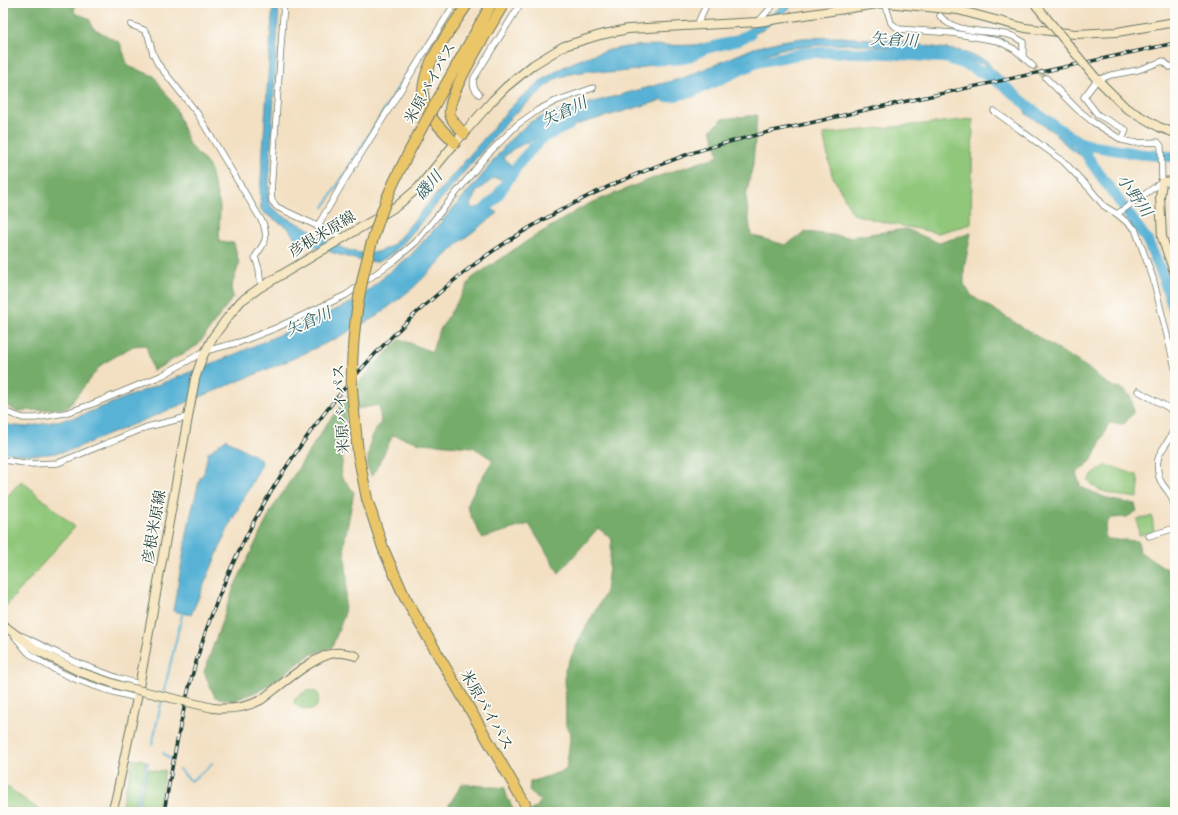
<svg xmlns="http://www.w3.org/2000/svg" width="1178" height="815" font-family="Vollkorn,'Noto Serif JP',serif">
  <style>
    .green { fill: #90c77a; stroke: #588257 }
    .forest { fill: #74ac6a; stroke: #4a744f }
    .water { fill: #58b2d5; stroke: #3c7884 }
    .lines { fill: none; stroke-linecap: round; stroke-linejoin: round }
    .stream { stroke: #58b2d5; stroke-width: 2 }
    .river { stroke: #58b2d5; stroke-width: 11 }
    .street-tunnel { stroke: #c9bfa6; stroke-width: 5.5; stroke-dasharray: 5.5 3; stroke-linecap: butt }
    .highway-tunnel { stroke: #c9bfa6; stroke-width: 10; stroke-dasharray: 10 5; stroke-linecap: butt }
    .street-casing { stroke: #697666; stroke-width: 7 }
    .secondary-casing { stroke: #697666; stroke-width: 10 }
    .highway-casing { stroke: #697666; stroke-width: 12 }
    .street { stroke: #fff; stroke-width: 5.5 }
    .secondary { stroke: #f7e8c3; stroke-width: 8 }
    .highway { stroke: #eac669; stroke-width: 10 }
    .rail-casing { stroke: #1f3d34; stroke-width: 3.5 }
    .rail { stroke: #fdfcf7; stroke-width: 2; stroke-dasharray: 6; stroke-linecap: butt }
    .secondary-bridge-casing { stroke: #697666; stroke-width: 10; stroke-linecap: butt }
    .highway-bridge-casing { stroke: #697666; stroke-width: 12; stroke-linecap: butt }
    .secondary-bridge { stroke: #f7e8c3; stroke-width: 8 }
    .highway-bridge { stroke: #eac669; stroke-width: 10 }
    .labels { text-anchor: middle; stroke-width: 3.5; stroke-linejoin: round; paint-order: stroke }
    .street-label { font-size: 15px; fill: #1f3d34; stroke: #fdfcf7 }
    .water-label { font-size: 16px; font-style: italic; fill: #306064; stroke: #fdfcf7 }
  </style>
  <rect width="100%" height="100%" fill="#fdfcf7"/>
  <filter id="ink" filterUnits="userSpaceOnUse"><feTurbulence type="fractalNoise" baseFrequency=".025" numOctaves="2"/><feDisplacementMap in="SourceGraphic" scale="8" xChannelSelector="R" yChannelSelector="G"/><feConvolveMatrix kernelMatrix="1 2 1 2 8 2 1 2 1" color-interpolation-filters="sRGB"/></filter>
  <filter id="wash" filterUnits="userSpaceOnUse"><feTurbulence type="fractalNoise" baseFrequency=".012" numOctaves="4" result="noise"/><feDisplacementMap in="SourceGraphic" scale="16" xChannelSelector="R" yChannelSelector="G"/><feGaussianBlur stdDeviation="0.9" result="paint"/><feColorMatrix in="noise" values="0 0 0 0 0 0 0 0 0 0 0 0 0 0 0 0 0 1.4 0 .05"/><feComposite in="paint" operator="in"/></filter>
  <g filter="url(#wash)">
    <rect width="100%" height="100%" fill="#f3e0c3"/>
    <path class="green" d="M 973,119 L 971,224 L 938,233 L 883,222 L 853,214 L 832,175 L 823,134 Z
      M 1107,465 L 1137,475 L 1139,485 L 1138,493 L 1138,498 L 1115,495 L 1097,489 L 1088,480 L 1093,474 Z
      M 20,482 L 23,482 L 75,527 L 5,607 L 3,605 L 3,501 Z
      M 1152,516 L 1154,532 L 1139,535 L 1137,519 Z
      M 307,690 L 316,692 L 319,695 L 317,706 L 312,710 C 306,709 298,709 294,703 L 295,699 Z
      M 133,759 L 139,761 L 140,759 L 146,761 L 133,812 L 120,812 Z
      M 148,769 L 159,772 L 159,771 L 165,770 L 157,812 L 137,812 Z
      M 3,784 L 42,812 L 3,812 Z"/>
    <path class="forest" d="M 3,3 L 80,3 L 75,5 L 74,13 L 89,18 L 93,28 L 120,43 L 128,66 L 154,76 L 175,107 L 189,144 L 209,166 L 220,206 L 219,242 L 234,243 L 239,264 L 231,288 L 233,297 L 198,345 L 153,371 L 146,345 L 133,346 L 101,365 L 67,408 L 43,410 L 16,411 L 3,404 Z
      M 757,115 L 753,164 L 746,197 L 751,235 L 785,245 L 806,232 L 848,237 L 906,229 L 939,243 L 971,233 L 964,269 L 964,284 L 972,296 L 1085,366 C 1091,370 1096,376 1102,380 C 1121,393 1133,385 1133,413 L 1124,424 L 1109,423 L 1092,460 L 1076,474 L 1081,487 L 1111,500 L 1135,504 L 1137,511 L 1127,517 L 1112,518 L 1107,523 L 1105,534 L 1107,539 L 1138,541 L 1140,552 L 1167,569 L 1175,589 L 1173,610 L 1175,611 L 1175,812 L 528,812 L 538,806 L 540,801 L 529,791 L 530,782 L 566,770 L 571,733 L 566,727 L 565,670 L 582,634 L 606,592 L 612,539 L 598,528 L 559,573 L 529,524 L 482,538 L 471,516 L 467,505 L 476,487 L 493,460 L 473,447 L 421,443 L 393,435 L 372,477 L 367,466 L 371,437 L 381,422 L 379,405 L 346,411 L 341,476 L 354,492 L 344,544 L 347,578 L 344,616 L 332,647 L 310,655 L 263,689 L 233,701 L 215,697 L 204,672 L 234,587 L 272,509 L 326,425 L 362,378 L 400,339 L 432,352 L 438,333 L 472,278 L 527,241 L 586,205 L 656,177 L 719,156 L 711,130 L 722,119 Z
      M 462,784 L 505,788 L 507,797 L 515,812 L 448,812 L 449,805 Z"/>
    <path class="water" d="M 273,3 L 279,3 L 268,200 C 270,204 271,207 275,210 C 285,218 297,223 308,228 C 324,238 341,251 361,253 C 373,255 383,250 393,245 L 510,108 C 544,74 577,55 626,47 C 648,44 671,46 693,45 C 704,44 715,42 726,39 C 741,35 774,14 785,3 L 796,3 L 763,30 L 715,49 L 660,61 L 636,70 L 609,73 L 596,70 L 570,74 L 555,79 L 511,117 L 400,247 L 384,259 L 377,262 L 358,260 L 340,255 L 297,241 L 288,228 L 263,212 L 261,209 L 260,193 Z
      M 840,37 L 887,40 L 961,51 L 987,61 L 991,67 L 1029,103 L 1034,112 L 1058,129 L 1074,147 L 1091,156 L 1091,161 L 1071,150 L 1055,133 L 1026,114 L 1024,107 L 1016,101 L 1013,94 L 986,72 L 983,64 L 959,57 L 922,51 L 908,51 L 885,47 L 854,44 L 819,45 L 781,49 L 749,60 L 698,88 L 663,100 L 544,134 L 513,149 L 503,158 L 512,166 L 515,178 L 509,183 L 502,179 L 494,178 L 477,191 L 470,205 L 473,209 C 483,205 489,207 498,213 L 462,240 L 414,287 L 377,316 L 337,338 L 290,360 L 71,450 C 44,456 30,456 3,452 L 3,421 L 8,425 L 26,427 L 77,417 L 238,353 L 351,303 L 357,301 L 389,272 L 409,257 L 441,222 L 480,178 L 509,141 L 530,122 L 549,114 L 683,78 L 754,48 L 781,41 L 802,38 Z
      M 226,439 L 260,459 L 262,464 L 230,524 L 191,615 L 173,611 L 190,518 L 200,478 L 204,473 L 208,453 Z"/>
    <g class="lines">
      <path class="stream" d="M 324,207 L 450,3
        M 163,695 L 183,611
        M 152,745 L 162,699
        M 163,753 L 171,760
        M 179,769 L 191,781 L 209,767 L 212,763
        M 135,812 L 148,762"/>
      <path class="river" d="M 653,60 L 680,59 L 690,57 L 704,49 L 736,41 L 750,34
        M 666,97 L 692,92 L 758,62 L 805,53 L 830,52 L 882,53 L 947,58 L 967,65 L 992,78 L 1008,89 L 1039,115 L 1079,142 L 1092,146 L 1140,154 L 1175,157
        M 1079,142 L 1091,162 L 1147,240 L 1161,271 L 1175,314
        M 477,217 L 496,198 L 520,162 L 542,138 L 569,125"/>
    </g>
  </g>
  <g filter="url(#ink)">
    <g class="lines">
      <path class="street-tunnel" d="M 1033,66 L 1046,78"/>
      <path class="highway-tunnel" d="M 525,804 L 529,812"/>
      <g class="street-casing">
        <path id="street" d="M 284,3 L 271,192 L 272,201 L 277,207 L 343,238
          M 885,3 L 891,23 L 899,29 L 952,33 L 998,41 L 1014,49 L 1033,66
          M 940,16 C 954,34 988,30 1009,35 C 1014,36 1018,39 1023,42 L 1023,57
          M 758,22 L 775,3
          M 131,25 L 144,30 L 148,35 L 153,54 L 158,64 L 197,113 L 263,223 C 269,240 264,243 255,257 L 259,269 L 261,287
          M 697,25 L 707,3
          M 1046,78 L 1077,109 L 1093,122 L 1122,140 L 1135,143 L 1158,142 L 1161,146 L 1162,182 L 1117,214
          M 479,94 C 474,89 472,85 474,78 L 521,3
          M 994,111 L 1063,161 L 1090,189 L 1104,206 L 1117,214 L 1135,229 L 1153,278 L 1175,368
          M 1122,140 L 1126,130 L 1098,115 L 1084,97 L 1097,80 L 1111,75 L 1138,70 L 1163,61 L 1170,67 L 1175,65
          M 317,227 L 344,181 L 455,3
          M 1138,391 L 1169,408 L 1172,412 L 1175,412
          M 3,411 L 23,418 L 36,418 L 65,413 L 90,405 L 163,375 L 205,351 L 240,342 L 276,328 L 346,295 L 395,260 L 416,242 L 487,155 L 517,125 L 538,110 L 556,101 L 593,88
          M 1175,413 C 1175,419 1175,426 1173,431 C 1165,451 1153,452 1159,477 C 1161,484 1165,487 1169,493 C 1172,497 1173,502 1175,507
          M 3,460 L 32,464 L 58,463 L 147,427 L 188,417
          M 1149,536 L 1175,528
          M 22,636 L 78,663 L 118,678 L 139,684
          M 16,638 C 21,643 25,650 30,654 C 58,676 103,690 137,698"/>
      </g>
      <g class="secondary-casing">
        <path id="secondary" d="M 886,3 L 958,10 L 1025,28 L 1075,34 L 1117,32 L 1175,22
          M 1094,76 L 1126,108 L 1159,127 L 1175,133
          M 1175,181 L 1162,182 L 1160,197 L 1162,237 L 1175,275
          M 3,625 L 38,651 L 80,672
          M 213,708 C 231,710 245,708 261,700 C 280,686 313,656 335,653 C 342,652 349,654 356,656
          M 112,812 L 116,798 L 137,698 L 195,379 L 202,358 L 213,337 L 231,313 L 241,301 L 261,287 L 397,206 L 419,187 L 455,143 L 493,100 L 506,87 L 533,65 L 564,46 L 600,35 L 628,29 L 758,22 L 884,3"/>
      </g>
      <g class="highway-casing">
        <path id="highway" d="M 445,86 L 492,3
          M 464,134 C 459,128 451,121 450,114 C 446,94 493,24 504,3
          M 455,143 C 444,131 430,120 425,104 C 414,73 452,29 468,3
          M 354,412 L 358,453 L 367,499 L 383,548 L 405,598 L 525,804"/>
      </g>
      <use href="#street" class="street"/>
      <use href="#secondary" class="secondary"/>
      <use href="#highway" class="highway"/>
      <g class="rail-casing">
        <path id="rail" d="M 164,812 C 174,757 183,702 200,649 C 240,522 315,408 412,317 C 437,294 464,271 493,251 C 553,210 617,180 686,155 C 714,145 744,138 773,131 C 803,125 832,118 861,111 C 966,88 1071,66 1175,43"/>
      </g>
      <use href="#rail" class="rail"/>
      <g class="secondary-bridge-casing">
        <path id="secondary-bridge" d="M 1035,4 L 1094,76
          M 80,672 L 121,686 L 213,708"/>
      </g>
      <g class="highway-bridge-casing">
        <path id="highway-bridge" d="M 354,412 C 353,399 351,385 352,372 C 353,313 365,254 387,198 C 403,159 425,123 445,86"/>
      </g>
      <use href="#secondary-bridge" class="secondary-bridge"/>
      <use href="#highway-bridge" class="highway-bridge"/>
    </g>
  </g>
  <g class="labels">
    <g class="street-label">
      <text transform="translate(430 83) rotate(-61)" y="5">米原バイパス</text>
      <text transform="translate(322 234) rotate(-31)" y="5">彦根米原線</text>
      <text transform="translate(341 409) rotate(-94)" y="5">米原バイパス</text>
      <text transform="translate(154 527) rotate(-80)" y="5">彦根米原線</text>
      <text transform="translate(487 710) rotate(60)" y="5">米原バイパス</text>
    </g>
    <g class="water-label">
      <text transform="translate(894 39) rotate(3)" y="6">矢倉川</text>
      <text transform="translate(564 111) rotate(-25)" y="6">矢倉川</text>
      <text transform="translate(428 185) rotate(-49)" y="6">磯川</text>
      <text transform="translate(1135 195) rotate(55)" y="6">小野川</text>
      <text transform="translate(308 321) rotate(-24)" y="6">矢倉川</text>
    </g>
  </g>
  <rect width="1178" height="815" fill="none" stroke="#fdfcf7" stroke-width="16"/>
</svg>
